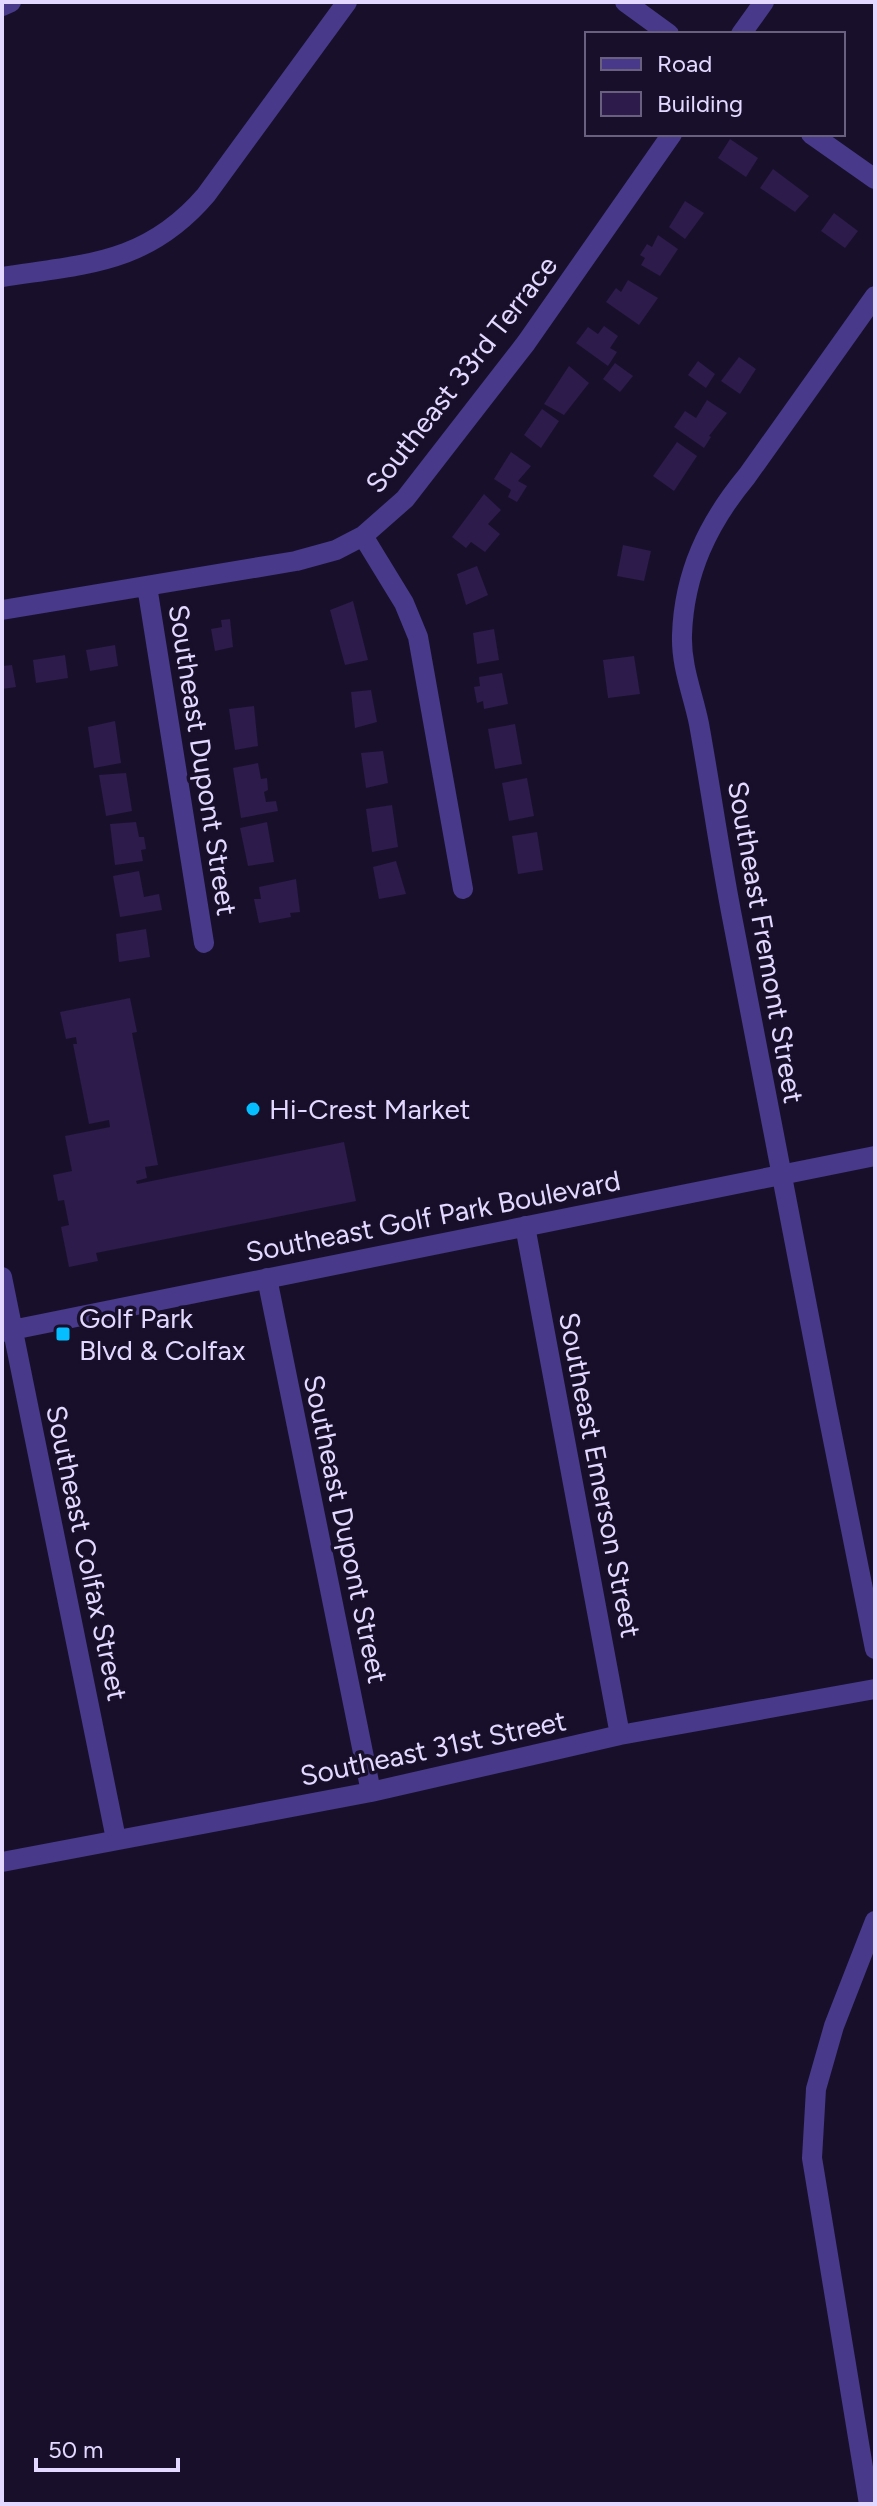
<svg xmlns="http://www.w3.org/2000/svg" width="877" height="2506" font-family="Figtree,sans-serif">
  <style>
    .building { fill: #2c1b4b }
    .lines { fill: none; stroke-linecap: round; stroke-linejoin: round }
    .minor { stroke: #49398a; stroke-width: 20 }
    .poi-dot { fill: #04beff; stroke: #18102a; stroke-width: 3 }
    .labels { text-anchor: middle; stroke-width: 7; stroke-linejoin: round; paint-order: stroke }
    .street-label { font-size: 28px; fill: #e3d8ff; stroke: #18102a }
    .poi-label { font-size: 28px; fill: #e3d8ff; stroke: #18102a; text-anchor: start }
  </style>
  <rect width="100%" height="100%" fill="#18102a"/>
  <path class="building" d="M 730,139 L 758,158 L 746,177 L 718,158 Z
    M 773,169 L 809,196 L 795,212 L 760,188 Z
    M 685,201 L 704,213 L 685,239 L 669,227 Z
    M 834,213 L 858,231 L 845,248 L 821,231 Z
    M 658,235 L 678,249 L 660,276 L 641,265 L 645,258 L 640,255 L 647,244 L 652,247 Z
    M 628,280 L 658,298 L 639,325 L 606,302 L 616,288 L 621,292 Z
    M 604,326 L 618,336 L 610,348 L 617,352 L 608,366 L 576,343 L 588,327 L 598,334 Z
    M 739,357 L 756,369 L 740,394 L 721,381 Z
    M 698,361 L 715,374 L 706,388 L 688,375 Z
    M 615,363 L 633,376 L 620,392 L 603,379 Z
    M 569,366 L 589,383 L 564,415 L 544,404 Z
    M 707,400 L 727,413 L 709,436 L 711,437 L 704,448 L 674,427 L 685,411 L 696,418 Z
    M 542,409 L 559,421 L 541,448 L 524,435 Z
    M 677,442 L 697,456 L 674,491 L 653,476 Z
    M 511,452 L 531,466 L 518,481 L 527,486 L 517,502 L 508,497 L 511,490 L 494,479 Z
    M 484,494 L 501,510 L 488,524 L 500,534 L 485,552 L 471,542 L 466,548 L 452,537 Z
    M 623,545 L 651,551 L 644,581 L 617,576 Z
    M 477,566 L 488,595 L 466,605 L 457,574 Z
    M 353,601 L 368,660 L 345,665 L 330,610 Z
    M 230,619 L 233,647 L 215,651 L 211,629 L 222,627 L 221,620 Z
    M 494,629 L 499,660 L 477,664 L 473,633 Z
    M 115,645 L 118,666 L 90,671 L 86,650 Z
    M 65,655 L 68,678 L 36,683 L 33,660 Z
    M 634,656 L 640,694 L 608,698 L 603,660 Z
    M 12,665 L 16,687 L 2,689 L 2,666 Z
    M 502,673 L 508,704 L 484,709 L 483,701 L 477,703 L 474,687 L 480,686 L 479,677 Z
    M 371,690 L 377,722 L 355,728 L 351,692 Z
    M 254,706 L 258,746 L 235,750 L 229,709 Z
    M 115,721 L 121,763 L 94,768 L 88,727 Z
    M 515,724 L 522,764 L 495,769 L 488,729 Z
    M 383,751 L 388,783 L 366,788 L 361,753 Z
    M 258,763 L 261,779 L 267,778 L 268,790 L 264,792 L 266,802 L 276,801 L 278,811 L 241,818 L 233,768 Z
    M 126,773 L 132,811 L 106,816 L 99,775 Z
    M 527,778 L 534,816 L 509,821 L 502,783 Z
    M 392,805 L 398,847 L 372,852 L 366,809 Z
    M 136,822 L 139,837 L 144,837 L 146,849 L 141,850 L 143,861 L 115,865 L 110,824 Z
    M 267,822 L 274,862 L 248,866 L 240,828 Z
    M 537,832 L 543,870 L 518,874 L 512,836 Z
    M 396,861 L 406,894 L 379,899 L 373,867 Z
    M 139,871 L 144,897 L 159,894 L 162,910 L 120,917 L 113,876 Z
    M 296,879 L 300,912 L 290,913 L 291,917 L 259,923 L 254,899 L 261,899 L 259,887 Z
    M 146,929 L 150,957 L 119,962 L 116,934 Z
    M 130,998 L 137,1032 L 132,1033 L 158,1165 L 145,1167 L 147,1178 L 136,1181 L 137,1184 L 344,1142 L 356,1201 L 96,1253 L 98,1261 L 69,1267 L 61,1227 L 69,1225 L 64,1200 L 58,1201 L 53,1175 L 72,1171 L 65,1136 L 110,1127 L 109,1120 L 89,1124 L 73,1044 L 77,1044 L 76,1037 L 66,1039 L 60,1012 Z"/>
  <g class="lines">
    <path class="minor" d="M 625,2 L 669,34
      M 2,6 L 11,2
      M 741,34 L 764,2
      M 811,134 L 875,179
      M 2,277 C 86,264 147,264 206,195 L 347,2
      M 875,296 L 747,476 C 708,523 684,573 682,635 C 681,667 693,694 699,724 C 711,790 720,856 733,922 C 778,1164 826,1407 875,1649
      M 363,536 L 404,603 L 418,637 L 463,889
      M 147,586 L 204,943
      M 2,610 L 296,561 L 336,550 L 363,536 L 405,499 L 526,343 L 672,134
      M 525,1226 L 620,1735
      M 2,1277 L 116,1839
      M 267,1278 L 371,1792
      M 2,1332 L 875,1156
      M 2,1862 L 371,1792 L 620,1735 L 875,1689
      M 869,2504 L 812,2158 L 816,2089 L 834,2026 L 875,1921"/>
  </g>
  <g class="poi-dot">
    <circle cx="253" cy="1109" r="8"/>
    <rect x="55" y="1326" width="16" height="16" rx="4"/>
  </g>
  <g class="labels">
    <g class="street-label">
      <text transform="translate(461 374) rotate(-52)" y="10">Southeast 33rd Terrace</text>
      <text transform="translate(203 760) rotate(81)" y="10">Southeast Dupont Street</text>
      <text transform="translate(766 942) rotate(80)" y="10">Southeast Fremont Street</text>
      <text transform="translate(433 1216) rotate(-11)" y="10">Southeast Golf Park Boulevard</text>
      <text transform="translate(600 1475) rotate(79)" y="10">Southeast Emerson Street</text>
      <text transform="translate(346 1529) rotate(78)" y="10">Southeast Dupont Street</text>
      <text transform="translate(87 1553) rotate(78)" y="10">Southeast Colfax Street</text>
      <text transform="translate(433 1748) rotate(-12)" y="10">Southeast 31st Street</text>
    </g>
    <g class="poi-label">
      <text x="269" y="1119">Hi-Crest Market</text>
      <text x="79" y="1328">Golf Park<tspan x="79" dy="32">Blvd &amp; Colfax</tspan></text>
    </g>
  </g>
  <rect width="877" height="2506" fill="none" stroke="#e3d8ff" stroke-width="8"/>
  <rect x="585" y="32" width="260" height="104" fill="#18102a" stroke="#69607f" stroke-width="2"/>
  <rect x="601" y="58" width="40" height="12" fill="#49398a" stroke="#69607f" stroke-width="2"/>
  <text x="657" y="72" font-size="24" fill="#e3d8ff">Road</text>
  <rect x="601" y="92" width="40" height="24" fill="#2c1b4b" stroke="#69607f" stroke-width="2"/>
  <text x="657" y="112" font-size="24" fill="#e3d8ff">Building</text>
  <path d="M36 2458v12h142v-12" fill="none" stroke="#e3d8ff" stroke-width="4"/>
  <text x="48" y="2458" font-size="24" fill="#e3d8ff" stroke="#18102a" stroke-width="6" paint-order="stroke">50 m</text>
</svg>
